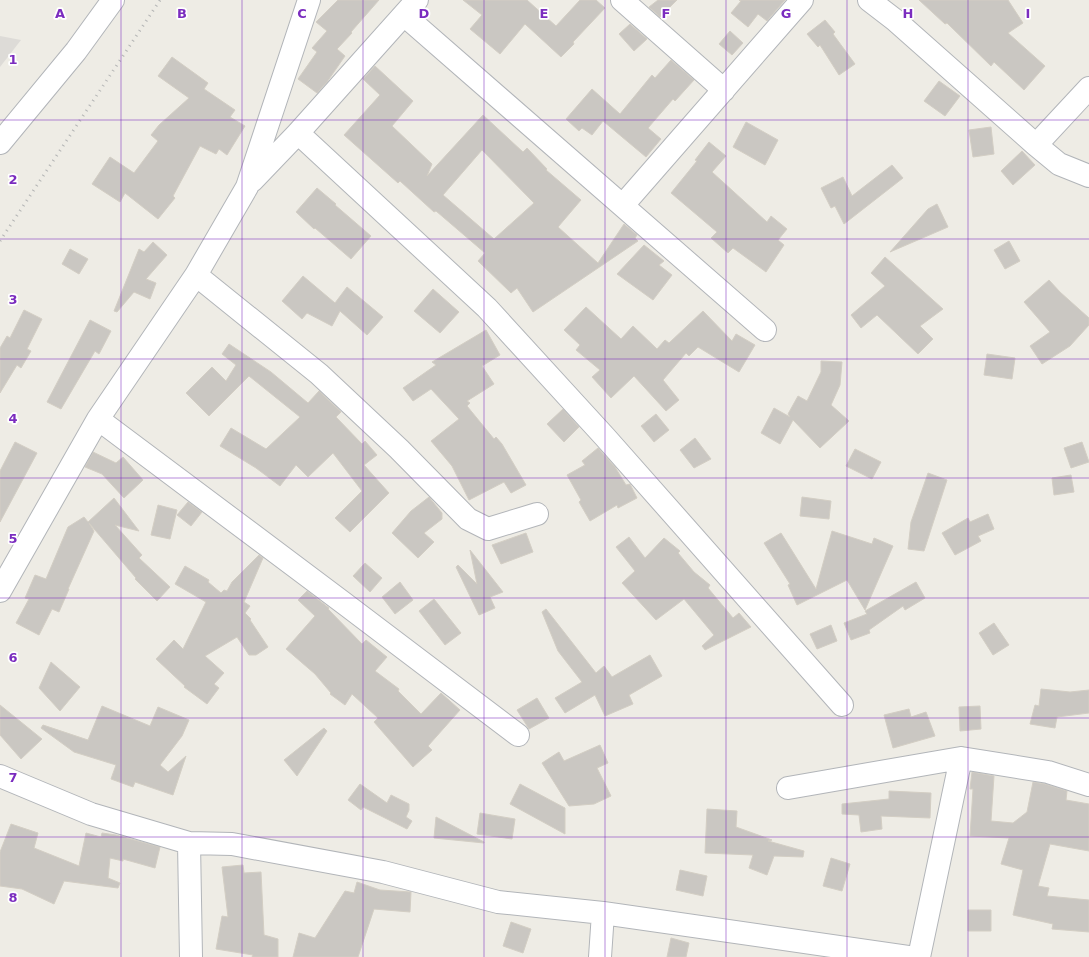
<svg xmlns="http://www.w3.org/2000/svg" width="1089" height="957" font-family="'DejaVu Sans',sans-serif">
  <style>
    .industrial { fill: #dddbd7 }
    .building { fill: #cac7c2; stroke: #d3cec4; fill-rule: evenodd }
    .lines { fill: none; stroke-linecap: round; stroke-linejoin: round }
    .minor-casing { stroke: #b2b5b9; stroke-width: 24 }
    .minor { stroke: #fff; stroke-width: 22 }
    .rail { stroke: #b3b4b4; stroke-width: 3; stroke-dasharray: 1 5; stroke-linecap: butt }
    .grid { fill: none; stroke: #7b2cbf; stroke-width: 1; stroke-opacity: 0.55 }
    .grid-label { font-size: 13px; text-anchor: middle; font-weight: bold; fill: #7b2cbf; stroke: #fff; stroke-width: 3.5; stroke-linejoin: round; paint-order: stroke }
  </style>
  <rect width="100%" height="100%" fill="#eeece5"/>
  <path class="industrial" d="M 0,36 L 21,40 L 0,67 Z"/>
  <path class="building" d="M 338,0 L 379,0 L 351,32 L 352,33 L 337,49 L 345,56 L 327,82 L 317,93 L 298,79 L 317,52 L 312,48 L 327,31 L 316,22 Z
    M 463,0 L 527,0 L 556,26 L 580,0 L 596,0 L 605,8 L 573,42 L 574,44 L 561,57 L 525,24 L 500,54 L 470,29 L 482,15 Z
    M 658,0 L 677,0 L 660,17 L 649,7 Z
    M 739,0 L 785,0 L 767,21 L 758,14 L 748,27 L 731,13 L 741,1 Z
    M 919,0 L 1008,0 L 1023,23 L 1008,33 L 1045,66 L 1024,90 L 994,62 L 991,66 L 947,23 L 945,24 Z
    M 825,20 L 835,32 L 833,34 L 855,64 L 839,75 L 820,45 L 818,47 L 807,34 Z
    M 630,24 L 647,39 L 634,51 L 619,34 Z
    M 730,31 L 743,43 L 732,55 L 719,44 Z
    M 172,57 L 208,83 L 204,89 L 235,110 L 230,117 L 245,126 L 227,155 L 219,149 L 216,154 L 200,146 L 173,196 L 175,198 L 158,219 L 125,193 L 120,202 L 92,184 L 110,157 L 134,173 L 158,141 L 151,135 L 159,125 L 189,98 L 158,76 Z
    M 671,60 L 694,80 L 675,101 L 673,99 L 648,128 L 661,139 L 646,157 L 603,121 L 592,135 L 582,128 L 579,131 L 566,119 L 592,89 L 620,114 L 652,75 L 655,78 Z
    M 375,66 L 413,101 L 392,126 L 432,164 L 427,176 L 483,115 L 523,152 L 527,148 L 547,169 L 546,170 L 581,200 L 558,227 L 598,263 L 624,224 L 637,235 L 635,238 L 638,241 L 533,312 L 517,288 L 511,293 L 478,261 L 485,253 L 436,211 L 434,212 L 400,181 L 398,183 L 344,135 L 380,95 L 363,79 ZM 482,150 L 534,203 L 494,239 L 443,195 Z
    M 939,81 L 960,96 L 945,116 L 924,101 Z
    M 746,122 L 778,140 L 765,165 L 733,147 Z
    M 991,127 L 994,154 L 973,157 L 969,130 Z
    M 709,142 L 726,156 L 712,172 L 767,222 L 771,216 L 787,229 L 778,240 L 784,245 L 766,272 L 733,248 L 728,253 L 711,238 L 717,232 L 671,193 L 697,161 L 695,160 Z
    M 1022,151 L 1035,165 L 1013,185 L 1001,171 Z
    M 892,165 L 903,178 L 844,224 L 835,206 L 831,208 L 821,188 L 843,177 L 852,196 Z
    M 317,188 L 336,204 L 335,205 L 371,236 L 351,259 L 315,228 L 314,229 L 296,212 Z
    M 937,204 L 948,227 L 890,252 L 928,209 Z
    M 1009,241 L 1020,261 L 1005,269 L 994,250 Z
    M 153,242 L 167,255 L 146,279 L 156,283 L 150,299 L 134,292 L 117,312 L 114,311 L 139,249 L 144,252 Z
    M 644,245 L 664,261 L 659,265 L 672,275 L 653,300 L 617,274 Z
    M 70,249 L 88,259 L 79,274 L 62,264 Z
    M 885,257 L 943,309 L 920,326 L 933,339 L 918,354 L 877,315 L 861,328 L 851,315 L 885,286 L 871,273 Z
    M 303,276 L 335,303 L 347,287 L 383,317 L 367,335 L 340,311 L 332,326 L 307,313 L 302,319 L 282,301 Z
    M 1049,280 L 1060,292 L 1089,318 L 1089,325 L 1070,346 L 1042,364 L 1030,346 L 1050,332 L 1024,302 Z
    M 433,289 L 459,312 L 440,333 L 414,311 Z
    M 586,307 L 621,339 L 633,326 L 657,349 L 665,340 L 669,343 L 703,311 L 732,341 L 736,334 L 755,345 L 739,372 L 698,347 L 689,356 L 686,353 L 663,380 L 679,400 L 666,411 L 634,376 L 611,398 L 592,377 L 600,370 L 576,350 L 580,345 L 564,330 Z
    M 24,310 L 42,319 L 27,349 L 31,351 L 21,368 L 17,365 L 0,393 L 0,348 L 7,336 L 10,338 Z
    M 90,320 L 111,331 L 99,354 L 95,351 L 61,409 L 47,402 Z
    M 486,330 L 500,355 L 482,366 L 494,384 L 467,401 L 470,403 L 467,406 L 494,439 L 496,437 L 502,444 L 526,485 L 511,493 L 504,482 L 469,500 L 452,466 L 431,441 L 459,419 L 431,389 L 413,401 L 403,388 L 436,365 L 432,362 Z
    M 229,344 L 271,372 L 308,403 L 319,391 L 341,412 L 336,417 L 362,444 L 365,441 L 377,455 L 364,465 L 389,493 L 350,532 L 335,518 L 362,491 L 333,453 L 308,477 L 296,465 L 280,486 L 256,468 L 220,446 L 231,428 L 266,449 L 300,417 L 249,376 L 209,416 L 186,393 L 212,367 L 226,381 L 236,365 L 222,354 Z
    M 987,354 L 1015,358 L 1012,379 L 984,375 Z
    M 821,361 L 842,362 L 840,385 L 831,405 L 849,421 L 820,448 L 793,420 L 780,444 L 761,433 L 774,408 L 790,417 L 788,414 L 798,396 L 807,401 L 821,372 Z
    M 563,409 L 579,427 L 564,442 L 547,424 Z
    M 656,414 L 669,430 L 654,442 L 641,426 Z
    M 695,438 L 711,459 L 694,468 L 680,450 Z
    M 15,442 L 37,453 L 0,522 L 0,471 Z
    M 1082,442 L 1089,462 L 1071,468 L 1064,448 Z
    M 598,448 L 615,467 L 626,485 L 630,484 L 637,498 L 618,508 L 617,505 L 590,521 L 579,502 L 581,500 L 567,475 L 585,465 L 582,461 Z
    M 855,449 L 881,462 L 872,479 L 846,466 Z
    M 93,452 L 116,463 L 123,457 L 143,480 L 124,498 L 102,474 L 85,467 Z
    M 928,473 L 947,480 L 924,551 L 908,549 L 911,522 Z
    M 1071,475 L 1074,492 L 1054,495 L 1052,478 Z
    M 429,497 L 442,513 L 442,519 L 424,533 L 434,542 L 418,558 L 392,533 L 411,511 Z
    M 802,497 L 831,501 L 829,519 L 800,516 Z
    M 114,498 L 139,531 L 115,525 L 142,555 L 139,558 L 170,587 L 157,601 L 135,579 L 136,578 L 89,523 L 94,531 L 68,589 L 69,589 L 59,612 L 52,609 L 39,635 L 16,623 L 29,599 L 25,598 L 35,575 L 46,579 L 68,527 L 84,517 L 88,522 Z
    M 188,502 L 202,512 L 191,526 L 177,515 Z
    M 158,505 L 177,510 L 170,539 L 151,535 Z
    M 988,514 L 994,529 L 978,536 L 981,541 L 955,555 L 942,533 L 968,518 L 970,522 Z
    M 832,531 L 872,544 L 874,538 L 893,546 L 865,610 L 847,580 L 797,605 L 788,585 L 790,584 L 764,543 L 781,533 L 816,589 Z
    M 526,533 L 533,552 L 501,564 L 492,545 Z
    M 629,537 L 645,558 L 664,538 L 680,551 L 678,553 L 694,572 L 710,585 L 708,588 L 733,618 L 739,613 L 751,627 L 705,650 L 702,646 L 714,635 L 684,599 L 656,620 L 622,583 L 635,571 L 616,547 Z
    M 470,550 L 503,592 L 490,597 L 495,608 L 479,615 L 456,567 L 458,565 L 477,584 Z
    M 259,555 L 263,558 L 244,602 L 250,606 L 245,613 L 251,619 L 250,620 L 268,647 L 256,655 L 249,655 L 237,637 L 205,656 L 224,673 L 214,684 L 219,688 L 207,704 L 184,687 L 185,686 L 156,659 L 174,640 L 183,649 L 206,602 L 175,584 L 185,566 L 209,580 L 208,582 L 221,593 L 224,590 L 227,591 L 232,582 Z
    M 365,563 L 382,578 L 370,592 L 353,576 Z
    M 400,582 L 413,600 L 395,614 L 382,597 Z
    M 916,582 L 925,598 L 905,610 L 903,606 L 869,630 L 870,633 L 851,640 L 844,623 L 867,614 L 865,611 Z
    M 307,591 L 329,608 L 328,609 L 362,644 L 366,640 L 387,657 L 375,671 L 399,689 L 398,691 L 421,714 L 441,693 L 460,710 L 428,746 L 432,750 L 413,767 L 374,722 L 378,718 L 352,694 L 345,705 L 330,694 L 331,693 L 315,674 L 286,649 L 315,616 L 298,600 Z
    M 434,599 L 461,633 L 445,645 L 419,611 Z
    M 546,609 L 596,673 L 604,666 L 612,677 L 650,655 L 662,676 L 629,695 L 633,704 L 605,716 L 595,695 L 565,713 L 555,698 L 582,682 L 558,651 L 542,612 Z
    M 994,623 L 1009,645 L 993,655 L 979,633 Z
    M 831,625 L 837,641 L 817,649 L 810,634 Z
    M 51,662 L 80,687 L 60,711 L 39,688 Z
    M 1041,689 L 1070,692 L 1089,690 L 1089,713 L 1057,717 L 1055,728 L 1030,724 L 1035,705 L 1039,706 Z
    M 537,698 L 549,718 L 529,729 L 517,710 Z
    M 0,705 L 42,739 L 21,759 L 0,735 Z
    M 102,706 L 150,726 L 158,707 L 189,720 L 182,736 L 160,765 L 168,772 L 186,756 L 173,795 L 135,782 L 133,787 L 111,779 L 116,765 L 74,752 L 41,728 L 43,725 L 88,740 Z
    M 980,706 L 981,729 L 960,731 L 959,707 Z
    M 909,709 L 911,717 L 926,712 L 935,736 L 893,748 L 884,715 Z
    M 324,728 L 327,731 L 297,776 L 284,760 Z
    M 600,745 L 608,763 L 597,768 L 611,796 L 594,804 L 569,806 L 542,763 L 559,752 L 564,761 Z
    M 972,772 L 994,776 L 991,821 L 1013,823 L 1027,812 L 1033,782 L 1045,784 L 1067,791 L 1066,800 L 1089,804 L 1089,851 L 1050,844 L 1038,886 L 1049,888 L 1047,896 L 1089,900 L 1089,932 L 1052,929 L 1053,924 L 1013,915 L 1023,870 L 1001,864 L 1009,838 L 970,836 L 973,789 L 970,789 Z
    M 360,784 L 387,803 L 391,795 L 409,804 L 409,810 L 406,817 L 412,821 L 407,829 L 363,807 L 361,810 L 348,800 Z
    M 520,784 L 565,808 L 565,834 L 510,804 Z
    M 889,791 L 931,793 L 930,818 L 881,816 L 882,829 L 861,832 L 859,815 L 842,814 L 842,804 L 889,799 Z
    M 707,809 L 737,811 L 736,827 L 772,840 L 768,841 L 804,851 L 803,857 L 774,856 L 767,875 L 749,868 L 753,855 L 705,853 Z
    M 480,813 L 515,819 L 512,839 L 477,834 Z
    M 436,817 L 484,842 L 484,843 L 434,838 Z
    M 11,824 L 38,833 L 34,848 L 79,866 L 86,833 L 101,837 L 102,833 L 116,835 L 160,847 L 155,868 L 123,859 L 123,861 L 110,858 L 108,878 L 120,883 L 118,888 L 64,881 L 54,904 L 22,889 L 0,886 L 0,852 Z
    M 831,858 L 850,864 L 842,891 L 823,886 Z
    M 243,865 L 244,873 L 261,872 L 264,935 L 278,939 L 278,957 L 252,957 L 253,955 L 216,949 L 222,916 L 228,917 L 222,867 Z
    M 680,870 L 707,876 L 703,896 L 676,890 Z
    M 357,882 L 380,890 L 411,892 L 410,912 L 374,909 L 358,957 L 293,957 L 299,933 L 315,938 L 345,891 L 354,893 Z
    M 968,910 L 991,910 L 991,931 L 968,931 Z
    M 511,922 L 531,929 L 523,953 L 503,946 Z
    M 671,938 L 689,943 L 686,957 L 667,957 Z"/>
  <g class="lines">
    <g class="minor-casing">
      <path id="minor" d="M 622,0 L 724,90
        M 869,0 L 895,20 L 1036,145 L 1059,164 L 1089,176
        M 404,15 L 765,330
        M 298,133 L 487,308 L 605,437 L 842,705
        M 0,143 L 76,51 L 113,0
        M 1036,145 L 1089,88
        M 252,181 L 298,133 L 417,0
        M 623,205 L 802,0
        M 196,275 L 319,374 L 399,449 L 468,519 L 488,529 L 537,514
        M 98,419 L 345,604 L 518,735
        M 0,591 L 98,419 L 196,275 L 247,187 L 309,0
        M 0,776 L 91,814 L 189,843 L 232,844 L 383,872 L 498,902 L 603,913
        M 788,788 L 961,758 L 1048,772 L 1089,785
        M 189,843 L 191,957
        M 600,957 L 603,913 L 908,957
        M 919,957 L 961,758"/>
    </g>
    <use href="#minor" class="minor"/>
    <path class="rail" d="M 0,241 L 160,0"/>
  </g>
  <path class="grid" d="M 121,0 L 121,957M 242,0 L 242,957M 363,0 L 363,957M 484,0 L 484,957M 605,0 L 605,957M 726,0 L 726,957M 847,0 L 847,957M 968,0 L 968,957M 0,120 L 1089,120M 0,239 L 1089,239M 0,359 L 1089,359M 0,478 L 1089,478M 0,598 L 1089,598M 0,718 L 1089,718M 0,837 L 1089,837"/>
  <g class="grid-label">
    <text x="60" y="18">A</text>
    <text x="182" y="18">B</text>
    <text x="302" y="18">C</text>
    <text x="424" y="18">D</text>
    <text x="544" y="18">E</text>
    <text x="666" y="18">F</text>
    <text x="786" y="18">G</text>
    <text x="908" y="18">H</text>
    <text x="1028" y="18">I</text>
    <text x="13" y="64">1</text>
    <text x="13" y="184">2</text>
    <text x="13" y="304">3</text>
    <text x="13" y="423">4</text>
    <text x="13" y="543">5</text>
    <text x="13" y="662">6</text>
    <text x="13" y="782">7</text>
    <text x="13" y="902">8</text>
  </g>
</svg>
